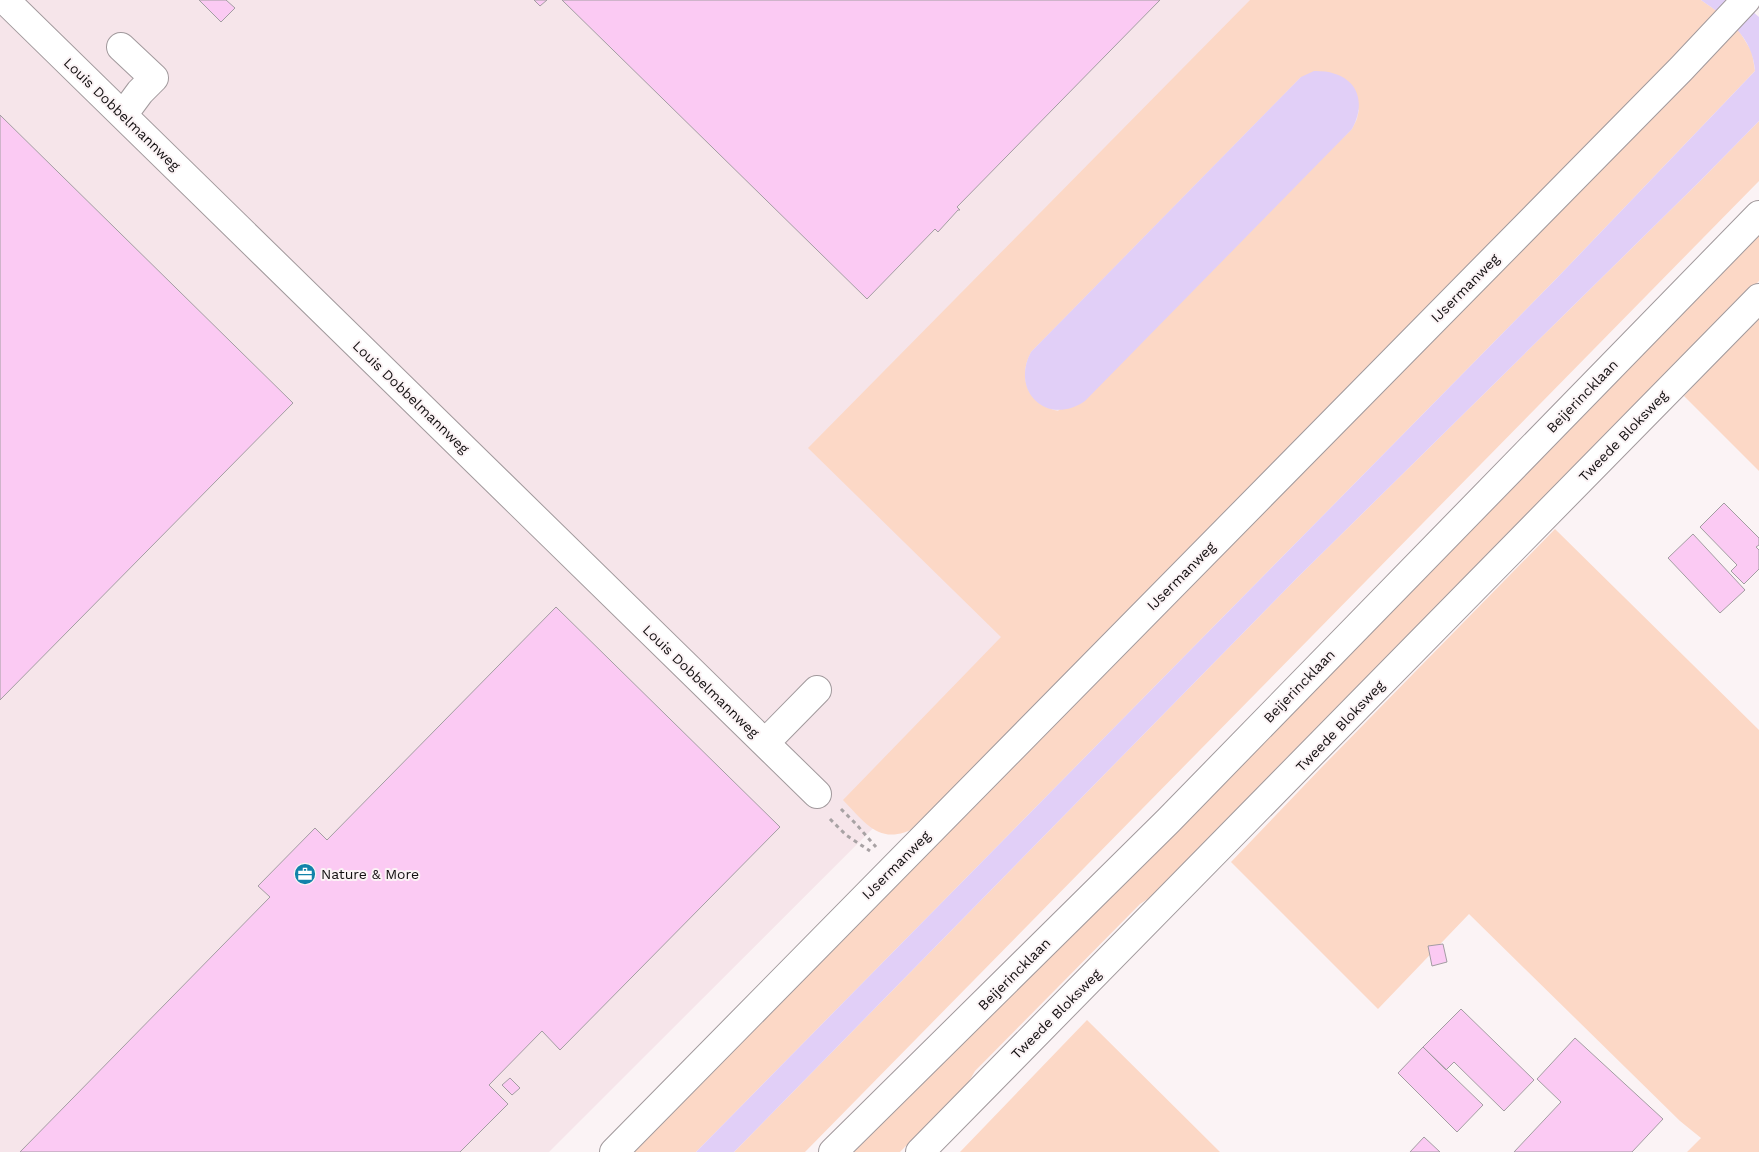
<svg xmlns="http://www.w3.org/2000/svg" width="1759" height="1152" font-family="'Work Sans',sans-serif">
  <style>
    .built { fill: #f6e5ea }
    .green { fill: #fcd8c6; fill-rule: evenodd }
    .water { fill: #e1cff7 }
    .building { fill: #fbcaf3; stroke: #a39da2 }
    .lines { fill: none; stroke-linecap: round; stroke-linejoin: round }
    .minor-casing { stroke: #a1999c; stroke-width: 30 }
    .major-casing { stroke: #a1999c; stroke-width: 30 }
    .path { stroke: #a8a2a4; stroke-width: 3; stroke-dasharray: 4 4; stroke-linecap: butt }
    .minor { stroke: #fff; stroke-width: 28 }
    .major { stroke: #fff; stroke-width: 28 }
    .labels { text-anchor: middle; stroke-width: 4; stroke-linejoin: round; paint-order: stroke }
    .street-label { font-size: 14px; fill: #110e0f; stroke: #fbf3f5 }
    .poi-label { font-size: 14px; fill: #110e0f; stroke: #fbf3f5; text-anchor: start }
  </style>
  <rect width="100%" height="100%" fill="#fbf3f5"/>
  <path class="built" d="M 0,0 L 1514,0 L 1616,86 L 549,1152 L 0,1152 Z"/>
  <path class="green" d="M 1250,0 L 1701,0 L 1717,11 L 1705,26 L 919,826 C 881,847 868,826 843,800 L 1001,637 L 808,448 ZM 1301,77 L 1359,110 L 1357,119 L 1352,129 L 1058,411 C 1028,405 1017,378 1031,352 Z
    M 1738,29 L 1752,52 L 1755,71 L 1556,279 L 696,1152 L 630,1152 Z
    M 1759,121 L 1759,181 L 805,1152 L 734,1152 L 1297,578 L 1701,180 Z
    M 1759,230 L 1759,281 L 1157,893 L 1140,904 L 975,1071 L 968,1083 L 900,1152 L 854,1152 Z
    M 1759,316 L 1759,471 L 1684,396 Z
    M 1555,529 L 1759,730 L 1759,1152 L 1687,1152 L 1701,1138 L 1680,1121 L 1469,914 L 1378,1009 L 1231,862 L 1321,768 Z
    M 1087,1020 L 1220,1152 L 960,1152 Z"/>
  <path class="water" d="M 1701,0 L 1739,0 L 1759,17 L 1759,121 L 1701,180 L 1297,578 L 734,1152 L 696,1152 L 1556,279 L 1755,71 C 1753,37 1727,18 1701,0 Z
    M 1314,71 C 1351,70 1370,95 1352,129 L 1085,401 C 1047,427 1010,391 1031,352 L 1301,77 Z"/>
  <path class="building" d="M 199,0 L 226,0 L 235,8 L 221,22 Z
    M 534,0 L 547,0 L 540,6 Z
    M 562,0 L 1160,0 L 957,207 L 960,210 L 958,210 L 938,232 L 935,229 L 867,299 Z
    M 0,115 L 293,403 L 0,700 Z
    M 1724,503 L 1759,538 L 1759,545 L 1756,547 L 1759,550 L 1759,569 L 1744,584 L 1731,571 L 1737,565 L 1700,527 Z
    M 1693,534 L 1745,590 L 1720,613 L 1668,558 Z
    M 556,607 L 780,827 L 560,1050 L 542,1031 L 489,1085 L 508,1104 L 460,1152 L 20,1152 L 270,897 L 258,886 L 315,828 L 327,840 Z
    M 1443,944 L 1447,962 L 1432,966 L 1428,946 Z
    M 1461,1009 L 1534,1080 L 1504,1111 L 1454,1062 L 1446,1070 L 1423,1047 Z
    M 1575,1038 L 1663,1119 L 1632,1152 L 1514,1152 L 1561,1102 L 1537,1079 Z
    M 1423,1047 L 1483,1105 L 1457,1132 L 1398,1073 Z
    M 510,1078 L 520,1088 L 512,1095 L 502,1085 Z
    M 1424,1137 L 1440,1152 L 1410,1152 Z"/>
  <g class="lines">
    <g class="minor-casing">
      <path id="minor" d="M 5,0 L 817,794
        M 121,47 L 154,78 L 140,92 L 123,115
        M 765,743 L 817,690
        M 614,1152 L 1681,69 L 1746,0
        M 920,1152 L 1759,298"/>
    </g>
    <g class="major-casing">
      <path id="major" d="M 833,1152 L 1168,821 L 1759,215"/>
    </g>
    <path class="path" d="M 841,809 L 856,824 L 876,847
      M 830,819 L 846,835 L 870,851"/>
    <use href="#minor" class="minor"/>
    <use href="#major" class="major"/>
  </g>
  <defs>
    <g id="office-disc" transform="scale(1.125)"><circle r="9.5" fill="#1283aa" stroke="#fbf3f5"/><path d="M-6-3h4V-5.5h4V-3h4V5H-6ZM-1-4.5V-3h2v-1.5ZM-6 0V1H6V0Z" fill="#fff"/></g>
  </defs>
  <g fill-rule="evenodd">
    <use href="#office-disc" x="305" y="874"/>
  </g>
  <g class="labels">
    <g class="street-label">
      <text transform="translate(122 114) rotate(44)" y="5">Louis Dobbelmannweg</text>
      <text transform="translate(1465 288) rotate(-45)" y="5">IJsermanweg</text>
      <text transform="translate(1582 396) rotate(-46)" y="5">Beijerincklaan</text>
      <text transform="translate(411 397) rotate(44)" y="5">Louis Dobbelmannweg</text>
      <text transform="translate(1623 436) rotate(-46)" y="5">Tweede Bloksweg</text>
      <text transform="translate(1181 576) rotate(-45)" y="5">IJsermanweg</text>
      <text transform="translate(701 681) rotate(44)" y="5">Louis Dobbelmannweg</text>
      <text transform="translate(1299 686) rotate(-46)" y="5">Beijerincklaan</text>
      <text transform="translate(1340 726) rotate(-46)" y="5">Tweede Bloksweg</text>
      <text transform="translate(896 865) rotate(-45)" y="5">IJsermanweg</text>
      <text transform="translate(1014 974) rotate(-45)" y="5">Beijerincklaan</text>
      <text transform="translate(1056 1014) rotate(-45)" y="5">Tweede Bloksweg</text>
    </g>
    <g class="poi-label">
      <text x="321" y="879">Nature &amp; More</text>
    </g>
  </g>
</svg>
